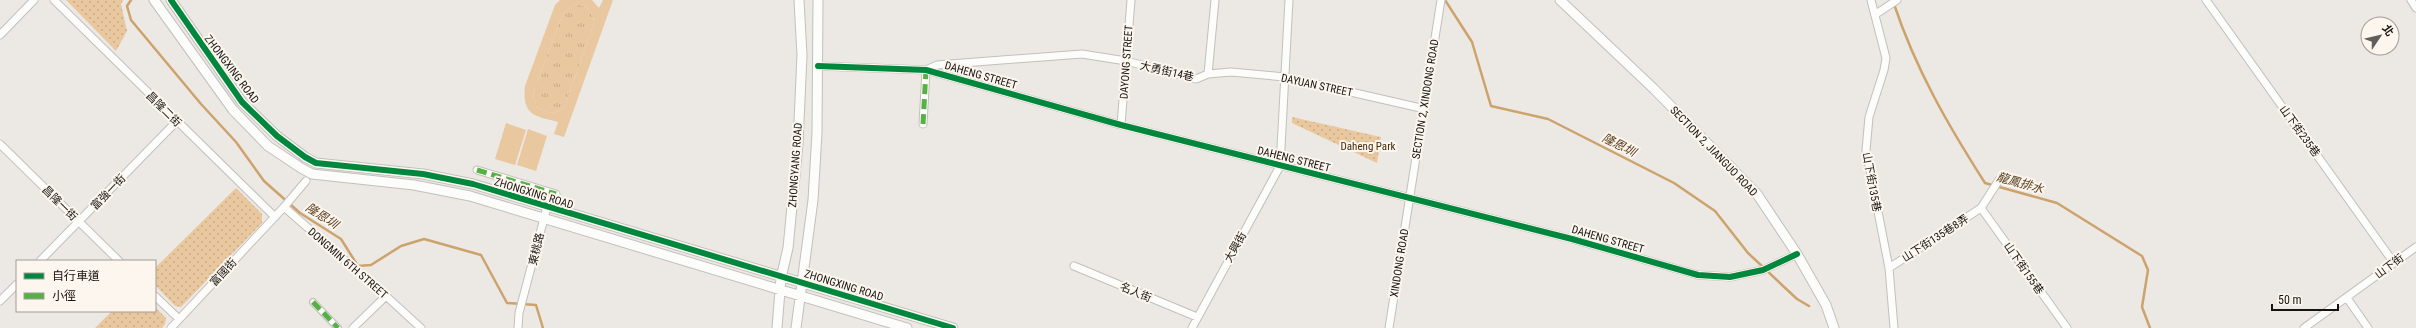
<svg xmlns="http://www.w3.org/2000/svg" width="2416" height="328" font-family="'Roboto Condensed','Noto Sans TC',sans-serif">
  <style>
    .grass { fill: url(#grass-tufts) }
    .park { fill: url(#park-dots) }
    .pitch { fill: #e9c89f; fill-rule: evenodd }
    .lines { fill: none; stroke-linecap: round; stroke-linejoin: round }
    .stream { stroke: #cca36c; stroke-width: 2.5 }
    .pedestrian-casing { stroke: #c3c0bc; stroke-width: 8 }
    .minor-casing { stroke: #c3c0bc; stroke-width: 9 }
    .tertiary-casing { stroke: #c3c0bc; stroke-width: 11 }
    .pedestrian { stroke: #fcfcfb; stroke-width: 5.5 }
    .minor { stroke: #fcfcfb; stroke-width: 7 }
    .tertiary { stroke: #fcfcfb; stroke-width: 9 }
    .quiet { stroke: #55b144; stroke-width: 5; stroke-dasharray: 10 5; stroke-linecap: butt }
    .cycleway-casing { stroke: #fdf6ee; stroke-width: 8 }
    .cycleway { stroke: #00873e; stroke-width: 6 }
    .labels { text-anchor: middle; stroke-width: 4; stroke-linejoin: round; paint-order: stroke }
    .street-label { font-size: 11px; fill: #161411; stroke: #fdf6ee }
    .park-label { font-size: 11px; fill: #422a08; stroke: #fdf6ee }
    .water-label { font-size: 12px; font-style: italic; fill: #553c1c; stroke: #fdf6ee }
  </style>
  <defs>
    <pattern id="grass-tufts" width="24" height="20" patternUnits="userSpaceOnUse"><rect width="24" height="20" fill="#e9c89f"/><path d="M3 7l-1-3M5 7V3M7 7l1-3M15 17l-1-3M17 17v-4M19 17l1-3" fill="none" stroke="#c7ab88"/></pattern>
    <pattern id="park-dots" width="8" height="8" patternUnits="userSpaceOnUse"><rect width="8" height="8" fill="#e9c89f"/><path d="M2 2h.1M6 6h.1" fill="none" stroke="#c7ab88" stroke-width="1.8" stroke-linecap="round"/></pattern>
  </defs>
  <rect width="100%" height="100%" fill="#ece8e4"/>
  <path class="grass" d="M 572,5 C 585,3 594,11 594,23 L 565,106 C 551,120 530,110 534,90 L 563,13 Z"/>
  <path class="park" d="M 66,0 L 123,0 L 121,4 L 127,31 L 116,51 Z
    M 1292,117 L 1381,137 L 1377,163 L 1292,123 Z
    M 236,188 L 262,214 L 262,223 L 181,307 L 175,306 L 155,285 L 155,268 Z
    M 155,307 L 166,318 L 165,324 L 162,328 L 95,328 L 112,311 L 155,311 Z"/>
  <path class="pitch" d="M 560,0 L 592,0 L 599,8 L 603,0 L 613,0 L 564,137 L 554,134 L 558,122 C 535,116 522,116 525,86 L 555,5 ZM 572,5 C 585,3 594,11 594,23 L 565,106 C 551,120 530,110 534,90 L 563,13 Z
    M 506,123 L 526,130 L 515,165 L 495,159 Z
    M 528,129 L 547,136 L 536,171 L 517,165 Z"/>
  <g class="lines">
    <path class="stream" d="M 131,0 L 127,6 L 131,20 L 201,104 L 236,142 L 264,181 L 300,213 L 341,239 L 358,266 L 371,265 L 401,246 L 424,239 L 481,255 L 507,303 L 536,305 L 543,328
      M 1445,0 L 1472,42 L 1491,106 L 1548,119 L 1674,183 L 1715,211 L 1748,253 L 1797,299 L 1809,306
      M 1894,4 C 1916,70 1948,125 1985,183 L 2057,203 L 2142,256 L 2148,270 L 2142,307 L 2150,328"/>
    <g class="pedestrian-casing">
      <path id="pedestrian" d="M 313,302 L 338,328"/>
    </g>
    <g class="minor-casing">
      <path id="minor" d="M 54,0 L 275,217
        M 1871,0 L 1886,58 L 1884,70 L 1869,117 L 1866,150 L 1889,268 L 1894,328
        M 2206,0 L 2394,263
        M 2411,0 L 2416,8
        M 1876,14 L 1897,0
        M 0,35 L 34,0
        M 818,66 L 926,70 L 1121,125 L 1572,239 L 1698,275 L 1730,277 L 1763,270 L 1797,254
        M 1208,74 L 1215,0
        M 923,124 L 926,70 L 937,65 L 1082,54 L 1126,61 L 1196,79 L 1208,74 L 1231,72 L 1285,77 L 1425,109
        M 1121,125 L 1131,0
        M 0,144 L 119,261
        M 477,170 L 556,194
        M 284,207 L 306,181
        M 1981,208 L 2067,328
        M 40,261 L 176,122
        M 1074,266 L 1197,317
        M 1889,268 L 1981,208 L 1999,180
        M 155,296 L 179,319
        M 2347,298 L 2368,328
        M 0,301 L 17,284
        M 171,328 L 284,207 L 386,296 L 421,328
        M 353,328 L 386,296
        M 518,328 L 519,313 L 547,207
        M 1192,328 L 1280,166 L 1289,0
        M 1389,328 L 1441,0
        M 2304,328 L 2416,247"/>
    </g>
    <g class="tertiary-casing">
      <path id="tertiary" d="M 154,0 L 233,110 L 268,146 L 301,168 L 312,174 L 414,185 L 470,196 L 907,328
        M 171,0 L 242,102 L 277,136 L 305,157 L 316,163 L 423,174 L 473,184 L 953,328
        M 1560,0 L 1654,89 L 1757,194 L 1797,254 L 1826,305 L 1834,328
        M 777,328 L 781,278 L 788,248 L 798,144 L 802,55 L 799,0
        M 796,328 L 813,200 L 817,133 L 818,0"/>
    </g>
    <use href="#pedestrian" class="pedestrian"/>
    <use href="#minor" class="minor"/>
    <use href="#tertiary" class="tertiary"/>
    <path class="quiet" d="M 923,124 L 926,70
      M 477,170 L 556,194
      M 313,302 L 338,328"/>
    <g class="cycleway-casing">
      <path id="cycleway" d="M 171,0 L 242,102 L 277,136 L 305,157 L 316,163 L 423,174 L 473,184 L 953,328
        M 818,66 L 926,70 L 1121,125 L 1572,239 L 1698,275 L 1730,277 L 1763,270 L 1797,254"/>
    </g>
    <use href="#cycleway" class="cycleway"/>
  </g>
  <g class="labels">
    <g class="street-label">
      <text transform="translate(1126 62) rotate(-86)" y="4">DAYONG STREET</text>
      <text transform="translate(232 69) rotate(53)" y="4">ZHONGXING ROAD</text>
      <text transform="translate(1167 71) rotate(13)" y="4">大勇街14巷</text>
      <text transform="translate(981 75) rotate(16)" y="4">DAHENG STREET</text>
      <text transform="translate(1317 85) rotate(12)" y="4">DAYUAN STREET</text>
      <text transform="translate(1425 99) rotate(-81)" y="4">SECTION 2, XINDONG ROAD</text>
      <text transform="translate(164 109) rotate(45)" y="4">昌隆二街</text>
      <text transform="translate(2300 131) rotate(54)" y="4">山下街235巷</text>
      <text transform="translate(1714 151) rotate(46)" y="4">SECTION 2, JIANGUO ROAD</text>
      <text transform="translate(1294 159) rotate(14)" y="4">DAHENG STREET</text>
      <text transform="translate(795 165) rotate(-86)" y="4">ZHONGYANG ROAD</text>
      <text transform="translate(1872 182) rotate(80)" y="4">山下街135巷</text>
      <text transform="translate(108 192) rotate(-46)" y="4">富強一街</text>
      <text transform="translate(534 193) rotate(17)" y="4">ZHONGXING ROAD</text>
      <text transform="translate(60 203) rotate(45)" y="4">昌隆一街</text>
      <text transform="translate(1935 238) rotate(-33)" y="4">山下街135巷8弄</text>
      <text transform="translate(1608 239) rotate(16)" y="4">DAHENG STREET</text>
      <text transform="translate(1235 247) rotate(-61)" y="4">大興街</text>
      <text transform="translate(536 249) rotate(-77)" y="4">東桃路</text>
      <text transform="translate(348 263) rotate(41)" y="4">DONGMIN 6TH STREET</text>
      <text transform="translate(1399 263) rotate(-81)" y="4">XINDONG ROAD</text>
      <text transform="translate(2389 266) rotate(-37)" y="4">山下街</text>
      <text transform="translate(2024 268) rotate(55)" y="4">山下街155巷</text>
      <text transform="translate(223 272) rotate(-47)" y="4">富國街</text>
      <text transform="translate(844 285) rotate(17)" y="4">ZHONGXING ROAD</text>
      <text transform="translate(1136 292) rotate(23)" y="4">名人街</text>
    </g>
    <g class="park-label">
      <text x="1368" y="150">Daheng Park</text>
    </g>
    <g class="water-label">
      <text transform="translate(1619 145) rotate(27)" y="4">隆恩圳</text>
      <text transform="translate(2020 183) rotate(16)" y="4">龍鳳排水</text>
      <text transform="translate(322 216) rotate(33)" y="4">隆恩圳</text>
    </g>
  </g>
  <rect x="16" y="260" width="140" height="52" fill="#fdf6ee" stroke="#a19c96"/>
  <rect x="24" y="273" width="20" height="6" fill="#00873e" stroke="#a19c96"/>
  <text x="52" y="280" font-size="12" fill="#161411">自行車道</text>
  <rect x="24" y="293" width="20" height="6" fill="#55b144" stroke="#a19c96"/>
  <text x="52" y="300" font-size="12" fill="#161411">小徑</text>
  <g transform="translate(2380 36) rotate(55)"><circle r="19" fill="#fdf6ee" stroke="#a19c96"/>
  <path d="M0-3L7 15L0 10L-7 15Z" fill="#615e5b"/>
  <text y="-6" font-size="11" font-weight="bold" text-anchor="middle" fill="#161411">北</text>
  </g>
  <path d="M2272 304v6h66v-6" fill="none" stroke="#161411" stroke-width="2"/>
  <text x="2278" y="304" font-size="12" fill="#161411" stroke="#fdf6ee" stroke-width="3" paint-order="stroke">50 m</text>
</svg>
